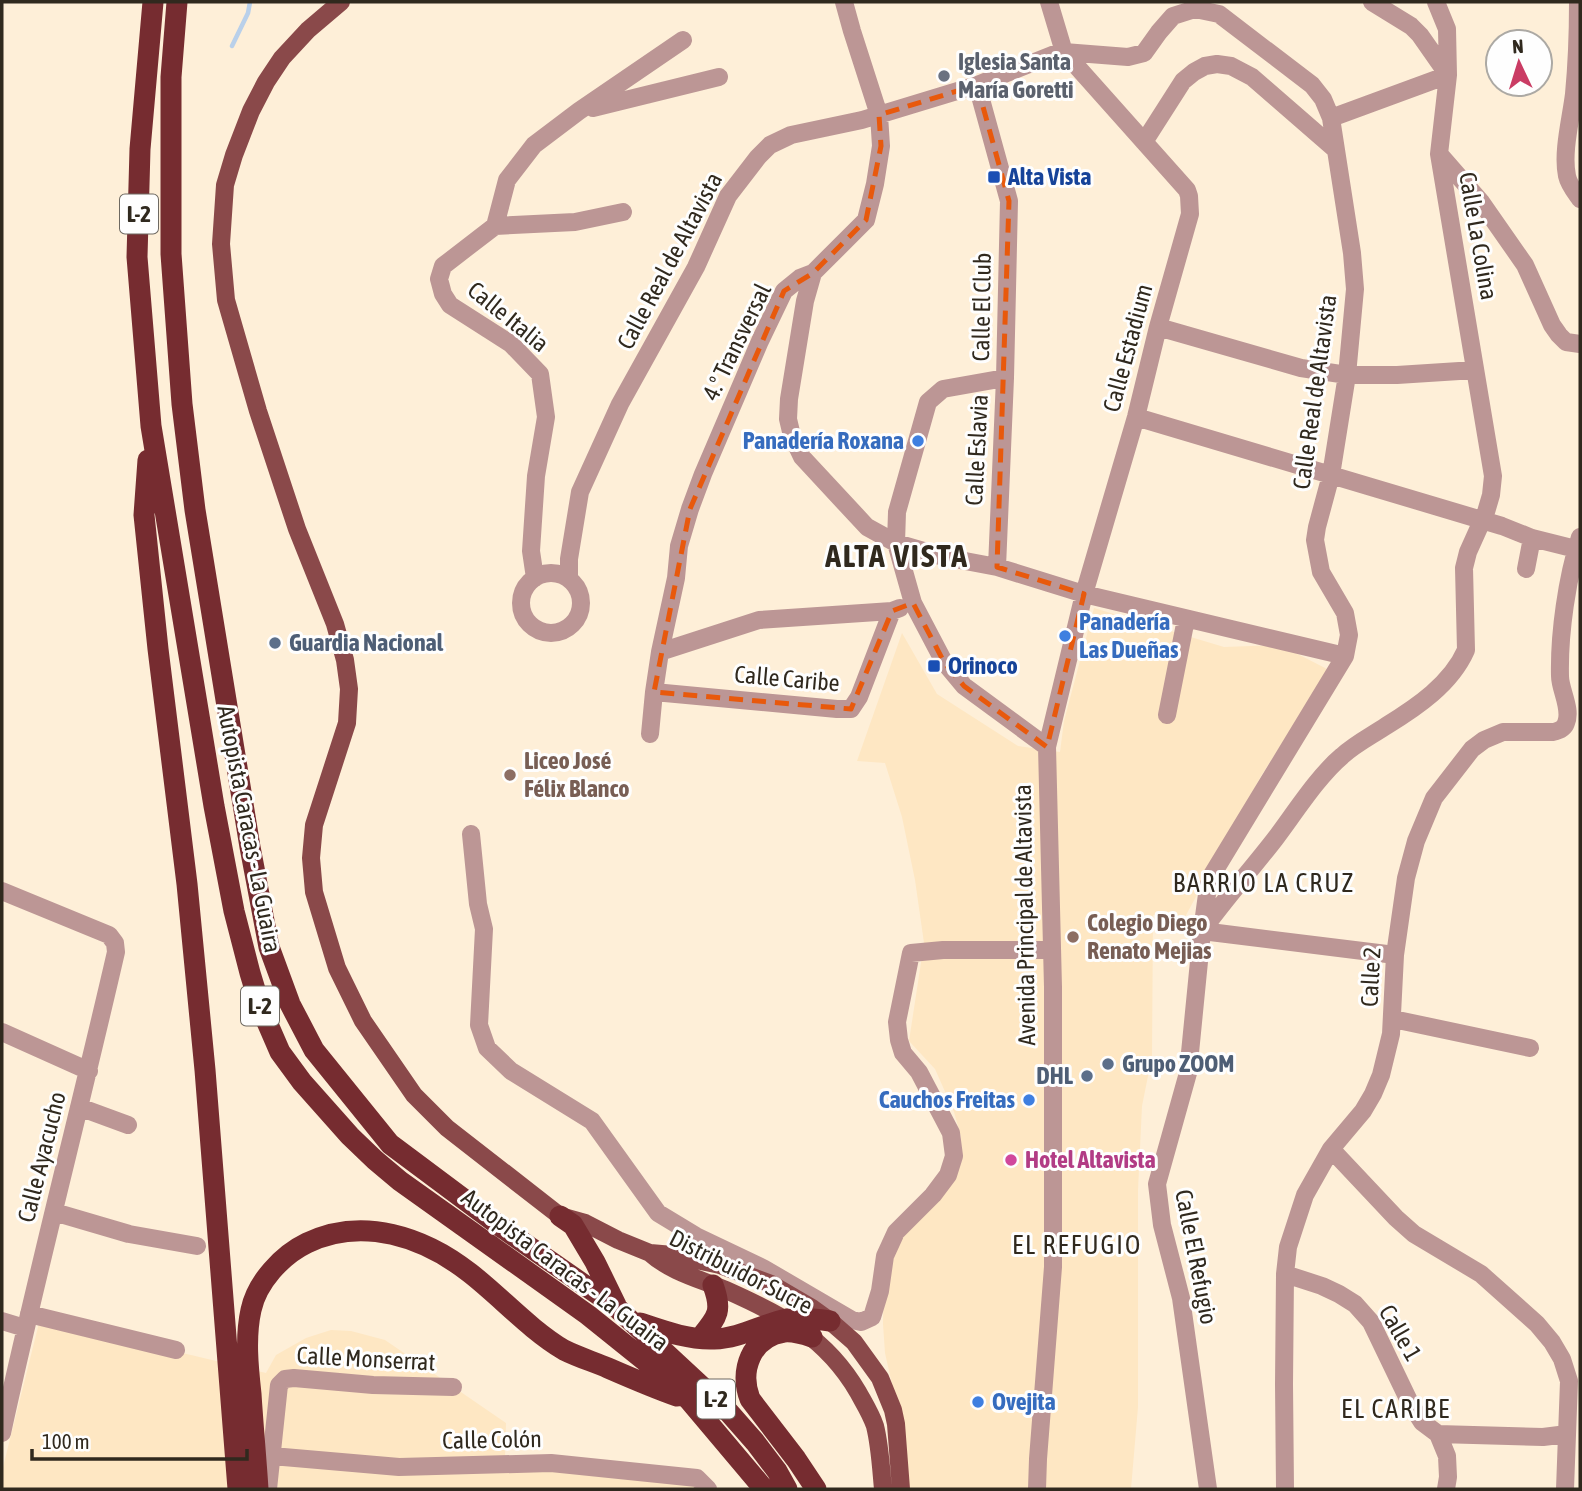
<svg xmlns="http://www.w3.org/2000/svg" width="1582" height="1491" font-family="'Asap Condensed',sans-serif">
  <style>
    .built { fill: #fee7c3 }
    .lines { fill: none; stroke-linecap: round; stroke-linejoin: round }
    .stream { stroke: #b9d0ea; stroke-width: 4.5 }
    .minor { stroke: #bc9695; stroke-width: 18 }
    .major { stroke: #8a494a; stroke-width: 18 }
    .highway { stroke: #762c30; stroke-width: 21 }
    .marked { fill: none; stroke: #e8590c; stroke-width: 5; stroke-dasharray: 14 9; stroke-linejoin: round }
    .worship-dot { fill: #6b7280; stroke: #fefefe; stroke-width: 2.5 }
    .transit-dot { fill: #1a4fb4; stroke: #fefefe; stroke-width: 2.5 }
    .shop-dot { fill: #3f7fe0; stroke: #fefefe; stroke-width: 2.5 }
    .service-dot { fill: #5c6f8a; stroke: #fefefe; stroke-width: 2.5 }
    .education-dot { fill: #8d6e63; stroke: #fefefe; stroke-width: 2.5 }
    .hotel-dot { fill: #d1479c; stroke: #fefefe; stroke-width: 2.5 }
    .labels { text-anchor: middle; stroke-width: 6; stroke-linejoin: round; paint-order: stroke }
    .shield { fill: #fefefe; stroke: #6e6961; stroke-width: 2 }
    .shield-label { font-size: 23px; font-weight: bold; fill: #30291e }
    .worship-label { font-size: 24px; font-weight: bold; fill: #5b616d; stroke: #fefefe; text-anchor: start }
    .transit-label { font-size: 24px; font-weight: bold; fill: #164399; stroke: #fefefe; text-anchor: start }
    .street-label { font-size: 24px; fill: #30291e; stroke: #fefefe }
    .shop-label { font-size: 24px; font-weight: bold; fill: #366cbe; stroke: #fefefe; text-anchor: end }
    .service-label { font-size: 24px; font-weight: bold; fill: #4e5e75; stroke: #fefefe; text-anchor: start }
    .education-label { font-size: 24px; font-weight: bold; fill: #785e54; stroke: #fefefe; text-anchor: start }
    .hotel-label { font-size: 24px; font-weight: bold; fill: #b23c85; stroke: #fefefe; text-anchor: start }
    .neighbourhood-label { font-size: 26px; letter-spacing: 2px; fill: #30291e; stroke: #fefefe }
    .district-label { font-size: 32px; font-weight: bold; letter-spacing: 2px; fill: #30291e; stroke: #fefefe }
  </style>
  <rect width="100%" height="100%" fill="#feefd8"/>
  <path class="built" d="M 1094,608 L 1224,647 L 1280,645 L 1329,670 L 1261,776 L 1185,917 L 1153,915 L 1152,1056 L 1142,1106 L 1138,1190 L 1138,1407 L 1131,1489 L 908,1489 L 900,1420 L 885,1353 L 883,1324 L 884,1263 L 959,1160 L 961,1137 L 954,1112 L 935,1069 L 909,1041 L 924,943 L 915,880 L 902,817 L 885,763 L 857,761 L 902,633 L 937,694 L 1018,746 L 1060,752 L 1064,721 Z
    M 40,1319 L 266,1373 L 276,1355 L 306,1338 L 331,1330 L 351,1331 L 385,1340 L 506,1423 L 505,1458 L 695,1486 L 698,1489 L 2,1489 L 2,1471 Z"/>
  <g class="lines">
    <path class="stream" d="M 232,46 L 248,13 L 250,2"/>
    <path class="minor" d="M 1372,2 L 1411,26 L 1420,35 L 1448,75 L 1439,154 L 1493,476 L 1491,495 L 1486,512 L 1468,552 L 1464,568 L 1466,650 C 1451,684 1417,707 1386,726 C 1371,736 1355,744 1342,756 C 1318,776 1294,814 1275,839 C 1251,870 1225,899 1202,931 L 1395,955
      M 1578,2 C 1578,33 1577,63 1574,94 C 1571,119 1562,152 1567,176 C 1569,185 1575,192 1580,199
      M 977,85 L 1009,201 L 1005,378 L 997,567
      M 593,108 L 719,77
      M 1331,118 L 1448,75 L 1447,29 L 1436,2
      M 1144,142 L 1183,81 L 1194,72 L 1205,66 L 1217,64 L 1231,66 L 1252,77 L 1336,150
      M 1440,155 L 1481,202 L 1525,265 L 1552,325 L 1559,335 L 1566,342 L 1580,344
      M 495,226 L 575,222 L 623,212
      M 813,273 L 805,301 L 789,399 L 788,419 L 792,436 L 802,457 L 867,527 L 896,543 L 944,557 L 997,567 L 1084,594 L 1345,656
      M 1158,327 L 1301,368 L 1347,375 L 1397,375 L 1475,370
      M 1005,378 L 943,389 L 928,402 L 897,512 L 896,543 L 913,603 L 944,662 L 964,686 L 1047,747
      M 1136,417 L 1502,526 L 1532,538 L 1580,550
      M 1526,569 L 1532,538
      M521 603a30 30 0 1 1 60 0a30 30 0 1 1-60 0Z
      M 535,578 L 531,551 L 536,476 L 546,417 L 540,374 L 511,344 L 450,305 L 443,294 L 439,279 L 443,266 L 495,226 L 507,180 L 534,145 L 579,111 L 683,40
      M 569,579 L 569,559 L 580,492 L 620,404 L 696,267 L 728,196 L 758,157 L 770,145 L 791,135 L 862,120 L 977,85 L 1052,55 L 1064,52 L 1128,57 L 1144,53 L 1159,32 L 1173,16 L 1195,9 L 1219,14 L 1312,85 L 1323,99 L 1331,118 L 1352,253 L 1355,289 L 1347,375 L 1331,475 L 1317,527 L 1315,540 L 1321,572 L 1345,613 L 1349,635 L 1345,656 L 1212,875 L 1208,887 L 1202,931 L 1188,1073 L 1157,1184 L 1162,1225 L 1181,1298 L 1208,1489
      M 660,652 L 759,620 L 892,611 L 900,608
      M 654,692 L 837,709 L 851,709 L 859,697 L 892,611
      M 1167,715 L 1186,619
      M 650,734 L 654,692 L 660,652 L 676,578 L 679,546 L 690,509 L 703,474 L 760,341 L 784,291 L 800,278 L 813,273 L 866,220 L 875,184 L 881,146 L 879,115 L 852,31 L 844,2
      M 471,834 L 478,904 L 484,929 L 479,1025 L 487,1048 L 511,1071 L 592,1121 L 658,1213 L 696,1236 L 763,1268 L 852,1320 L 861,1322 L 872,1317 L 880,1291 L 885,1256 L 896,1232 L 933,1195 L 948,1175 L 954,1156 L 951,1133 L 919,1072 L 903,1053 L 899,1040 L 897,1022 L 911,953 L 943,950 L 1052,950
      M 2,891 L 109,935 L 115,943 L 116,952 C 79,1113 37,1272 2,1433
      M 1393,1019 L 1530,1048
      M 2,1032 L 89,1071
      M 79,1107 L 128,1125
      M 1331,1149 L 1396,1218 L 1414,1234 L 1481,1274 L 1537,1324 L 1552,1342 L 1562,1359 L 1569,1381 L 1565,1489
      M 54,1212 L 129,1234 L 197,1246
      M 1285,1274 L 1322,1286 L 1339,1294 L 1355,1304 L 1371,1322 L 1410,1403 L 1422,1422 L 1438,1434 L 1447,1456 L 1448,1477 L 1446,1489
      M 29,1314 L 176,1350
      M 2,1321 L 25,1328
      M 1438,1434 L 1543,1437 L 1567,1434
      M 272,1456 L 399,1467 L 551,1463 L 697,1478 L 708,1489
      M 268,1489 L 279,1385 L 285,1379 L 294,1378 L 373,1385 L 453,1387
      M 1037,1489 L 1038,1459 L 1053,1267 L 1053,987 L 1047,747 L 1084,594 L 1136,417 L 1158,327 L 1190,214 L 1189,196 L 1187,190 L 1064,52 L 1049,2
      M 1285,1489 L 1284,1384 L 1285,1274 L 1288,1247 L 1305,1195 L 1331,1149 L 1363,1111 L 1373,1094 L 1381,1075 L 1391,1034 L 1395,955 L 1406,878 L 1416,841 L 1434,798 L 1472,749 L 1484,740 L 1503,732 L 1553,732 C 1558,731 1564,729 1566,723 C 1572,709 1560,690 1560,676 C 1559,633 1567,578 1580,537"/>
    <path class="major" d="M 341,2 L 308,30 L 282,58 L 266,82 L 251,111 L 234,155 L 225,185 L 221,244 L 226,300 L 258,411 L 297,529 L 335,624 L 345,660 L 349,689 L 347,723 L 314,825 L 311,858 L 314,892 L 337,968 L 363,1021 L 414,1095 L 447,1128 L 560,1216 L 585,1223 L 618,1240 L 650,1253 L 673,1255 L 720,1265 L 771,1284 L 812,1308 L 830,1321 L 854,1342 L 880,1378 L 893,1410 L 896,1424 L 901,1489
      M 650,1253 C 671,1272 700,1279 726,1290 C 782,1315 826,1337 858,1392 C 864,1403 871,1414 875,1426 C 880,1446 881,1468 883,1489"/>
    <path class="highway" d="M 153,2 L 140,149 L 137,257 L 151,426 L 214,806 L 234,911 L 250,973 L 260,1006 L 280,1052 L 302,1082 L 350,1136 L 375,1160 L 400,1181 L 588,1315 L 649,1364 L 689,1400 L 764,1489
      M 177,2 L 171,77 L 171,254 L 182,404 L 195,510 L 250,847 L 269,947 L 290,1004 L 314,1050 L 390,1144 L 504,1229 L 616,1307 L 726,1409 L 755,1442 L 777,1471 L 787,1489
      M 148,460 L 144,515 L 158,649 L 187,884 L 205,1070 L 238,1489
      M 560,1216 L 573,1225 L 595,1262 L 616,1305
      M 640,1323 C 664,1331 688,1340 714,1339 C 741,1338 762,1324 787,1319 C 801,1317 816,1319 830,1321
      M 812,1337 C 803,1334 793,1331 784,1332 C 751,1337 739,1371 750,1399 L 796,1459 L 816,1489
      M 700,1338 C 717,1317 723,1312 713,1285
      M 258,1489 C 256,1458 253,1426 251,1394 C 248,1367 245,1337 251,1310 C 257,1282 282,1255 307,1243 C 363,1216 424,1237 470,1273 C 502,1298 529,1329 564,1350 C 578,1357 594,1362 608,1368 C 631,1378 654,1388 677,1396"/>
  </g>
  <path class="marked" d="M 977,85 L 1009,201 L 997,567 L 1084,594 L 1047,747 L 964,686 L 944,662 L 913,603 L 892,611 L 851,709 L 654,692 L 690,509 L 784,291 L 813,273 L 866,220 L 881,146 L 879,115 Z"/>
  <circle class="worship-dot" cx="944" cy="76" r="7"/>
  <g class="transit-dot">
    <rect x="987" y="170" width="14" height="14" rx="3.5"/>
    <rect x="927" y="659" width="14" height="14" rx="3.5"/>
  </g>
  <g class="shop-dot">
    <circle cx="918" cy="441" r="7"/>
    <circle cx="1065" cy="636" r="7"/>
    <circle cx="1029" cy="1100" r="7"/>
    <circle cx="978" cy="1402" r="7"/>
  </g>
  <g class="service-dot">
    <circle cx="275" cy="643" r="7"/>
    <circle cx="1108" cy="1064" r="7"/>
    <circle cx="1087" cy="1076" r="7"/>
  </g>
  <g class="education-dot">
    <circle cx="510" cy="775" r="7"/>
    <circle cx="1073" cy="937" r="7"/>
  </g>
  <circle class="hotel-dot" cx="1011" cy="1160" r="7"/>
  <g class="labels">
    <g class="shield">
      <rect x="120" y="194.5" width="38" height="39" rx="5"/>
      <rect x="241" y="986.5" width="38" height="39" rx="5"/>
      <rect x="697" y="1379.5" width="38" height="39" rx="5"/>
    </g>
    <g class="shield-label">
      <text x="139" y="222">L-2</text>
      <text x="260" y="1014">L-2</text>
      <text x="716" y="1407">L-2</text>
    </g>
    <g class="worship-label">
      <text x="958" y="70">Iglesia Santa<tspan x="958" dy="28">María Goretti</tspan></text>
    </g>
    <g class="transit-label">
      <text x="1008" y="185">Alta Vista</text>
      <text x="948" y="674">Orinoco</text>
    </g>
    <g class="street-label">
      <text transform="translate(1478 236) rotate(80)" y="8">Calle La Colina</text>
      <text transform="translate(670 261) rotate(-62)" y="8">Calle Real de Altavista</text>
      <text transform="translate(982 307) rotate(-89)" y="8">Calle El Club</text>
      <text transform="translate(508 317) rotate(39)" y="8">Calle Italia</text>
      <text transform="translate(737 342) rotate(-64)" y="8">4.° Transversal</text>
      <text transform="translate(1128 348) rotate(-75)" y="8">Calle Estadium</text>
      <text transform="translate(1315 392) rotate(-82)" y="8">Calle Real de Altavista</text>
      <text transform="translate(977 450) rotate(-87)" y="8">Calle Eslavia</text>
      <text transform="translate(787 679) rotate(5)" y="8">Calle Caribe</text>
      <text transform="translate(249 829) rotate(79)" y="8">Autopista Caracas - La Guaira</text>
      <text transform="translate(1025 915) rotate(-91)" y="8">Avenida Principal de Altavista</text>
      <text transform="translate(1371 977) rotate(-87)" y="8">Calle 2</text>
      <text transform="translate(42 1157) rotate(-76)" y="8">Calle Ayacucho</text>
      <text transform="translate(1196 1257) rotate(79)" y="8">Calle El Refugio</text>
      <text transform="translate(565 1270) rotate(37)" y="8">Autopista Caracas - La Guaira</text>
      <text transform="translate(741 1272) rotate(27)" y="8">Distribuidor Sucre</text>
      <text transform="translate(1400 1333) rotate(60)" y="8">Calle 1</text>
      <text transform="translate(366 1359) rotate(3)" y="8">Calle Monserrat</text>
      <text transform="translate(492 1440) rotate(-1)" y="8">Calle Colón</text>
    </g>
    <g class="shop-label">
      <text x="904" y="449">Panadería Roxana</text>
      <text x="1079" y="630" text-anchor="start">Panadería<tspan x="1079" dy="28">Las Dueñas</tspan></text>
      <text x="1015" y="1108">Cauchos Freitas</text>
      <text x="992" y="1410" text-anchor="start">Ovejita</text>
    </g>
    <g class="service-label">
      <text x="289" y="651">Guardia Nacional</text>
      <text x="1122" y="1072">Grupo ZOOM</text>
      <text x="1073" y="1084" text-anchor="end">DHL</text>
    </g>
    <g class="education-label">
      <text x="524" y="769">Liceo José<tspan x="524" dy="28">Félix Blanco</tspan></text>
      <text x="1087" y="931">Colegio Diego<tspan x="1087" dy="28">Renato Mejias</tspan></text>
    </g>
    <g class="hotel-label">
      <text x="1025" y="1168">Hotel Altavista</text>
    </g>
    <g class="neighbourhood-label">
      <text x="1264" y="892">BARRIO LA CRUZ</text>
      <text x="1077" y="1254">EL REFUGIO</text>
      <text x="1396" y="1418">EL CARIBE</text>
    </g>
    <g class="district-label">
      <text x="897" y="567">ALTA VISTA</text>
    </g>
  </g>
  <rect width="1582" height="1491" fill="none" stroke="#30291e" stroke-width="7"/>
  <g transform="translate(1519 63) rotate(356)"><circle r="33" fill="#fefefe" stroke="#aca9a4" stroke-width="2"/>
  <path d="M0-5L12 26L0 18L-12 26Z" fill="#ca3c64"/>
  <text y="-10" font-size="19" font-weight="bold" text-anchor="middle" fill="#30291e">N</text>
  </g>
  <path d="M32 1449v10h215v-10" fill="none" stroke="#30291e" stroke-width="3.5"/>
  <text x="42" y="1449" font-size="21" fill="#30291e" stroke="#fefefe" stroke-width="5" paint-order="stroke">100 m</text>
</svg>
